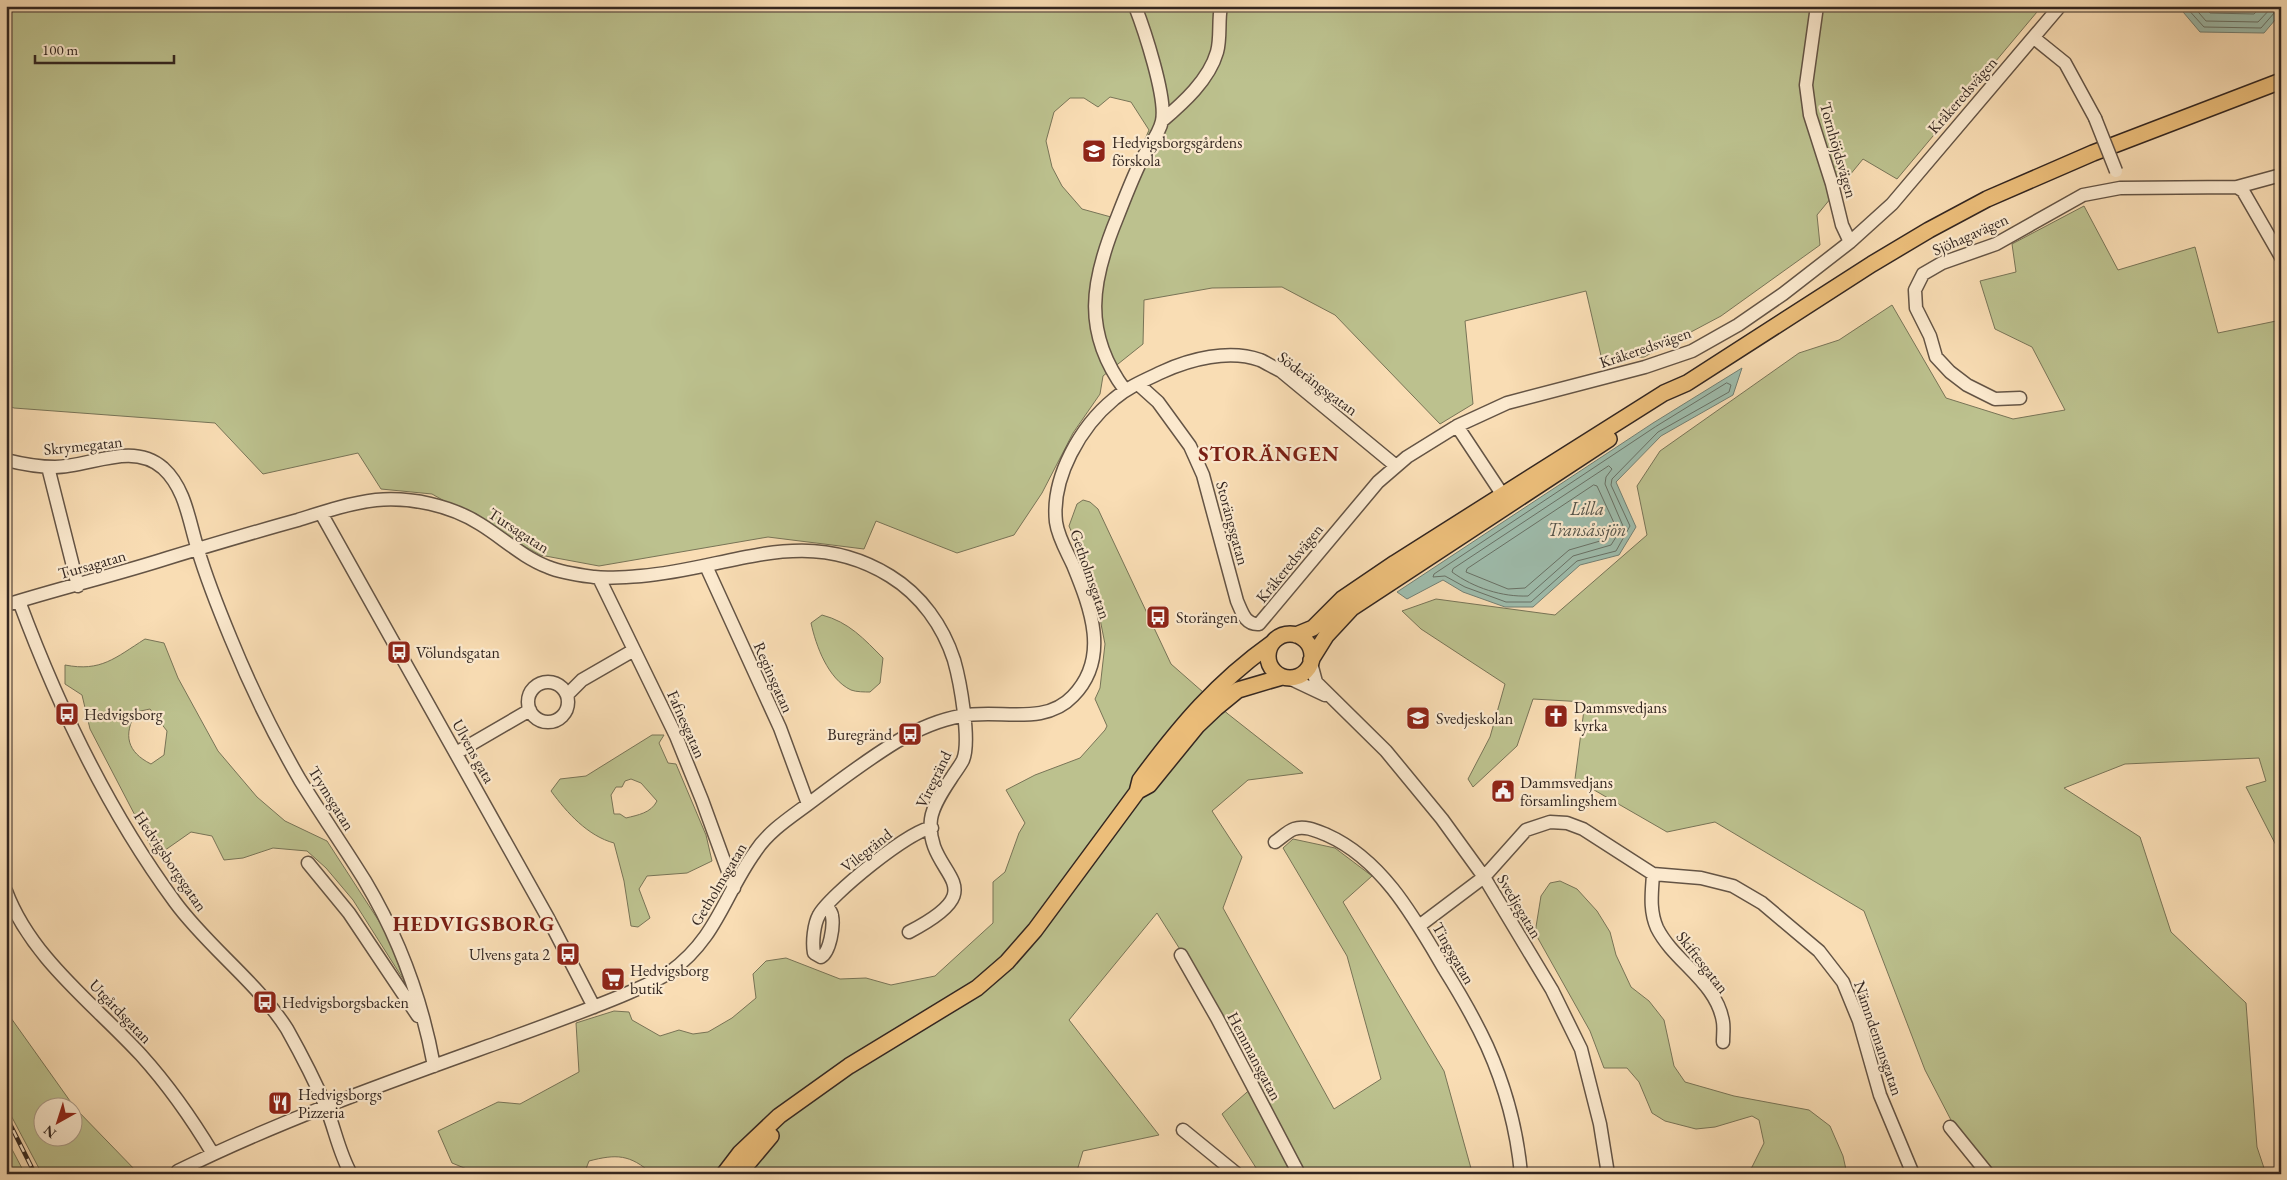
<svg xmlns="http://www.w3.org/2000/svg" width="2287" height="1180" font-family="'EB Garamond',serif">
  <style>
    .green { fill: #bcc18e; stroke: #787457; fill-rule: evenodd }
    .water { fill: #9ebcac; stroke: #738074 }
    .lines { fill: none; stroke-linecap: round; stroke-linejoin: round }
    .shore { stroke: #687166; stroke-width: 1 }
    .stream { stroke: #738074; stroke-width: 2.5 }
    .minor-casing { stroke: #645445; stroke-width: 15 }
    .major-casing { stroke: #332620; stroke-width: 18 }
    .minor { stroke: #fbe9ce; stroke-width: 12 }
    .major { stroke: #ecbe7a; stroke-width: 15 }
    .rail-casing { stroke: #332620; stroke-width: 4.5 }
    .rail { stroke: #fbe9ce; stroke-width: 2.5; stroke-dasharray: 8; stroke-linecap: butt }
    .minor-bridge-casing { stroke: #645445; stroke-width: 15; stroke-linecap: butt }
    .minor-bridge { stroke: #fbe9ce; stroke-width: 12 }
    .labels { text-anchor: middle; stroke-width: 4.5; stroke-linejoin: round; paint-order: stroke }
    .street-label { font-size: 16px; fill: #332620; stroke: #fbe9ce }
    .poi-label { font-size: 16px; fill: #332620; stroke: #fbe9ce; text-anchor: start }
    .water-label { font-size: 18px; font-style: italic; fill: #53534a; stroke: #fbe9ce }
    .district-label { font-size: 21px; font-weight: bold; letter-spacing: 1px; fill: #7a1f14; stroke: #fbe9ce }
  </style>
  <rect width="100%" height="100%" fill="#f9ddb4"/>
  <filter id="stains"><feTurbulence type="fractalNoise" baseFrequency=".004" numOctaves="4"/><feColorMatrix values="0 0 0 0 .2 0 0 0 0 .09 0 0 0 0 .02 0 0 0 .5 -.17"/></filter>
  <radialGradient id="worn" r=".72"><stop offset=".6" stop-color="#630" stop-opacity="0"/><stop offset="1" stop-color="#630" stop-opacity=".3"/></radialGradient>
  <path class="green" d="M 6,6 L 2042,6 L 1897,179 L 1863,159 L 1817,215 L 1820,245 L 1721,316 L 1644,357 L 1602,360 L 1586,291 L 1465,321 L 1473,404 L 1440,424 L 1335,315 L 1282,287 L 1212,288 L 1144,300 L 1143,344 L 1103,376 L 1100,394 L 1073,433 L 1042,493 L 1014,535 L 957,553 L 876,521 L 864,549 L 768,537 L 599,566 L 540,555 L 432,494 L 381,489 L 358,453 L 263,474 L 215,423 L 14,408 L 6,405 ZM 1110,97 L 1131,102 L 1149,130 L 1111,217 L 1082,209 L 1062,186 L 1052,167 L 1046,141 L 1054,112 L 1070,98 L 1084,98 L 1098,107 Z
    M 2084,206 L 2118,270 L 2195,247 L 2218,333 L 2281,320 L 2281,855 L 2246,787 L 2266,781 L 2259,758 L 2125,764 L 2064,788 L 2140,837 L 2171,932 L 2246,1003 L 2257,1147 L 2266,1174 L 1979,1174 L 1925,1070 L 1864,911 L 1715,822 L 1667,832 L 1575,779 L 1585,702 L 1533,699 L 1517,746 L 1473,787 L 1468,779 L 1490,737 L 1505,684 L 1421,629 L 1402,611 L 1436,599 L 1555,615 L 1647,535 L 1637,486 L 1660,451 L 1799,353 L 1839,340 L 1892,305 L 1946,398 L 2013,419 L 2065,410 L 2032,347 L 1995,329 L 1980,281 L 2016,272 L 2012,244 Z
    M 1083,500 L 1090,502 L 1098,509 L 1171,664 L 1228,714 L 1303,773 L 1248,780 L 1212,811 L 1242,857 L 1223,908 L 1334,1109 L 1381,1079 L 1347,956 L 1283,848 L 1293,839 L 1335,848 L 1372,876 L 1343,902 L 1444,1071 L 1472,1172 L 1256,1174 L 1258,1171 L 1222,1114 L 1262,1079 L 1157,913 L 1069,1020 L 1159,1135 L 1083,1151 L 1076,1174 L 652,1174 C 630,1154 616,1154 589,1161 L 584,1174 L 479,1174 L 452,1163 L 438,1131 L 498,1102 L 520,1104 L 579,1072 L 576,1023 L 614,1011 L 629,1012 L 632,1020 L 660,1036 L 679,1030 L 693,1034 L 708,1032 L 732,1018 L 756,998 L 753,974 L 766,961 L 786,958 L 840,979 L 866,978 L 891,985 L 935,976 L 993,923 L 993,882 L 1005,872 L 1019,833 L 1025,823 L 1006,790 L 1035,775 L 1080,758 L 1105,730 L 1107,726 L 1095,699 L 1100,688 L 1105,644 L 1092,579 L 1069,526 L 1077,504 Z
    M 822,615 C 849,622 864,639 883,658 L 880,683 L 870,692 C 865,692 856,692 851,690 C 828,679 816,646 811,623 Z
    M 145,639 L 164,643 L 178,678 L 218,751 L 257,797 L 285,821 L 327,841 L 386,932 L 405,982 L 353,900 L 326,868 L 307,851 L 273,848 L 243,858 L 224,860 L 212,836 L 191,832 L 161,853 L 152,848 L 90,729 L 82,695 L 65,684 L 65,665 C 101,672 115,658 145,639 ZM 150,709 L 167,731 L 164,755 L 151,764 C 127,752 123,735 136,712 Z
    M 652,735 L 664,735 L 659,743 L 668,763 L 676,764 L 706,835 L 712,861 L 687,873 L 647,876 L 639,889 L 650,918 L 638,927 L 631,926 L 624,881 L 614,843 C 588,836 567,813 551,791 L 560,779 L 586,776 ZM 631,779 L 641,783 L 657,801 C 651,813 638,815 626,818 L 620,814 L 614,814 L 611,795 L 616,787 L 622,787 L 625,781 Z
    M 1560,881 L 1577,889 L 1597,911 L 1610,932 L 1616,955 L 1631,987 L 1649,1001 L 1664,1020 L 1674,1066 L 1685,1082 L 1734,1096 L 1809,1110 L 1830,1126 L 1843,1156 L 1847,1174 L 1757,1174 L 1751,1169 L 1764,1143 L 1759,1120 L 1752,1116 L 1715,1127 L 1696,1129 L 1665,1121 L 1652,1113 L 1639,1082 L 1627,1068 L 1604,1068 L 1590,1031 L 1535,933 L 1541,896 L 1550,883 Z
    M 6,1011 L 75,1108 L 139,1174 L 42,1174 L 6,1106 ZM 42,1108 L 72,1108 L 72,1138 L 42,1138 Z
    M 6,1138 L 25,1174 L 6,1174 Z"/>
  <path class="water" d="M 2178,6 L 2281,6 L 2281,13 L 2264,33 L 2200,32 Z
    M 1742,368 L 1733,395 L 1661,436 L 1616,482 L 1636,527 L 1619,555 L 1580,565 L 1533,607 L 1505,607 L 1463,592 L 1443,580 L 1407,599 L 1397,592 L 1653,423 Z"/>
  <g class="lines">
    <path class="shore" d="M 2185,6 L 2204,27 L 2261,28 L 2275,12 L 2281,11
      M 2193,6 L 2206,21 L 2258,22 L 2273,6
      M 2203,6 L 2210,13 L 2254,14 L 2262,6
      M 1727,383 L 1731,385 L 1729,392 L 1658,432 L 1612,479 L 1611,485 L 1630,526 L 1616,551 L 1577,561 L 1531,602 L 1506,602 L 1465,587 L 1445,576 L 1433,577 L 1434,574 L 1655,427 Z
      M 1609,466 L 1612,469 L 1606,477 L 1605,484 L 1623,526 L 1611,545 L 1573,556 L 1528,596 C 1502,597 1474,588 1452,572 L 1453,569 Z
      M 1594,485 L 1597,486 L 1615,525 L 1607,539 L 1569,550 L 1525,588 L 1508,589 L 1466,572 L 1467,569 Z"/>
    <path class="stream" d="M 6,1164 L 12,1174"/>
    <g class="minor-casing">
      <path id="minor" d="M 1817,6 L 1806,85 L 1810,115 L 1832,184 L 1842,225 L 1850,242
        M 2034,38 L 2065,63 L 2095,118
        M 1162,121 C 1183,103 1209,80 1217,52 C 1221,38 1218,21 1221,6
        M 2237,187 L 2243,191 L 2281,257
        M 1138,384 L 1158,402 L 1190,446 L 1203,475 L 1237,601 C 1242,612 1245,625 1259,624 L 1378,482 L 1407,457 L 1457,426 L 1507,403 L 1645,367 L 1692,351 L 1738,325 L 1783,294 L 1850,242 L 1892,204 L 2060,6
        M 1125,390 C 1082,332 1091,281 1117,218 C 1124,200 1131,182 1139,165 C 1145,151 1159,136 1162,121 C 1167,98 1144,29 1135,6
        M 2020,398 L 1995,399 L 1967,385 L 1950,372 L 1936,357 L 1930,336 L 1916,308 L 1915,290 L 1923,274 L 1942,263 L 1996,244 L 2083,195 L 2120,188 L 2237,187 L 2281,175
        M 1457,426 L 1508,503
        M 6,460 C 22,464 38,467 55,467 C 90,467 132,441 163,468 C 186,489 189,522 198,550 C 207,580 219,610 231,639 C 251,688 274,735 300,780 C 321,814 344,847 365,881 C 399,938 422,1000 434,1066
        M 48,467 L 78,586
        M 321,513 L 548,918 L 594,1007
        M 706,566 L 780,728 L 808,804
        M 599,578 L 676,736 L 702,800 L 734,888
        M 19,601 C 58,706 108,811 175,902 C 207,946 258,983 287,1029 C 301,1054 315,1081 326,1107 C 335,1129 339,1153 351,1174
        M 6,605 C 60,588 115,575 168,558 C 211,545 254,532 298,520 C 323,512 350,503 376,500 C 411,497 450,505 480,524 C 503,538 522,557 548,567 C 562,573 579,575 594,577 C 609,579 626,577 641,576 C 730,569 804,523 890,576 C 921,595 943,626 954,660 C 960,681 971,741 963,760 C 960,766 955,772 952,777 C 944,789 933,805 931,819 C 924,877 1001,884 909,932
        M 1311,663 L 1316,682 L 1386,751 L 1442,819 L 1484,877 L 1552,990 L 1581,1049 L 1600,1124 L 1608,1174
        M 1289,678 L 1325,695
        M528 702a20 20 0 1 1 40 0a20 20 0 1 1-40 0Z
        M 567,695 L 582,680 L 634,650
        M 456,753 L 530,710
        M 1275,842 C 1281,838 1288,831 1294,829 C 1305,825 1317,831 1327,835 C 1383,860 1415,919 1445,970 C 1460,994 1475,1020 1487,1046 C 1505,1086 1517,1130 1521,1174
        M 308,863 L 349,913 L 418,1016
        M 1653,874 C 1652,892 1649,910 1657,928 C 1674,962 1717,982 1723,1022 C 1724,1028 1723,1035 1723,1042
        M 6,891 C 31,958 94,1004 141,1055 C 169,1086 192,1119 213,1154
        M 826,906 C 828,908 832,912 832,916 C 834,926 830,952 821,957 L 814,953 C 812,942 814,924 819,915 C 829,896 912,828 932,828
        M 1419,926 L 1484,877 L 1526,830 L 1550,822 L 1567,823 L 1583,829 L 1653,874 L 1701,878 L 1733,886 L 1762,903 L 1819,951 L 1843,982 L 1859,1021 L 1880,1095 L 1913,1174
        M 1181,955 L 1217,1018 L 1299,1174
        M 1950,1127 L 1988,1174
        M 1183,1130 L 1237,1174
        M 179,1174 L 178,1171 C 281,1120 389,1082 497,1043 C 538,1028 580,1013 621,996 C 637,989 655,982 670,972 C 717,938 724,895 755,852 C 768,832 788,819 807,805 C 836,783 865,761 896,742 C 916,730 938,720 961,716 C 998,708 1044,727 1073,696 C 1110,658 1091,609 1073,565 C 1067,552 1058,537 1056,522 C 1051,477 1081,426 1114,399 C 1128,387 1145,380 1162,372 C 1190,359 1229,349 1260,360 C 1267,363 1274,368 1281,371 L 1396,466"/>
    </g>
    <g class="major-casing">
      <path id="major" d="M1268 656a22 22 0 1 1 44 0a22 22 0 1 1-44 0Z
        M 1296,635 L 1313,628 L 1342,599 L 1395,563 L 1664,393 L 1687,383 L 1872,264 L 1929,230 L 1987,199 L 2093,153 L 2281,81
        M 1311,660 L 1326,636 L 1352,608 L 1609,439
        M 1138,791 L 1149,785 L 1197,726 L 1216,708 L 1238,690 L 1282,677
        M 724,1174 L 740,1153 L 779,1116 L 849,1066 L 977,988 L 1007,962 L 1035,930 L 1137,792 L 1140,780 C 1180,726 1217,682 1272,643
        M 739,1174 L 771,1136"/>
    </g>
    <use href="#minor" class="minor"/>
    <use href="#major" class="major"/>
    <g class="rail-casing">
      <path id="rail" d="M 6,1116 L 35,1174"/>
    </g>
    <use href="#rail" class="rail"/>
    <g class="minor-bridge-casing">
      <path id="minor-bridge" d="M 2095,118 L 2116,171"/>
    </g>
    <use href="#minor-bridge" class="minor-bridge"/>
  </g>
  <defs>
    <g id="school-square" transform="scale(1.25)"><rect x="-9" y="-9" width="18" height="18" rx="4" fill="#8f2418" stroke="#fbe9ce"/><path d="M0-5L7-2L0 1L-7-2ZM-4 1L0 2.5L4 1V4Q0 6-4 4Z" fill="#fff"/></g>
    <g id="bus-square" transform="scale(1.25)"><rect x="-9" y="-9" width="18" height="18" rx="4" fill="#8f2418" stroke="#fbe9ce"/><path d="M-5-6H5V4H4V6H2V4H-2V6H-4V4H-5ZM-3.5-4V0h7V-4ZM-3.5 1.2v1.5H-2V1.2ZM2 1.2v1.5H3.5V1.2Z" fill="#fff"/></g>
    <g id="church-square" transform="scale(1.25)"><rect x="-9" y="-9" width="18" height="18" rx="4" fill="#8f2418" stroke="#fbe9ce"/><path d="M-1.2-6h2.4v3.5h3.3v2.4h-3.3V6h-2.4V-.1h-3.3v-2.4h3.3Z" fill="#fff"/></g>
    <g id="civic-square" transform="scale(1.25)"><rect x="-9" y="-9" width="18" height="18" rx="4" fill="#8f2418" stroke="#fbe9ce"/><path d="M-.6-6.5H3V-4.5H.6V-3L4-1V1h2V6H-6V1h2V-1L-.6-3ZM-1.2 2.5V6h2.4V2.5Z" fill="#fff"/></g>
    <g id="supermarket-square" transform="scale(1.25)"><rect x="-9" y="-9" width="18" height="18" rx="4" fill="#8f2418" stroke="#fbe9ce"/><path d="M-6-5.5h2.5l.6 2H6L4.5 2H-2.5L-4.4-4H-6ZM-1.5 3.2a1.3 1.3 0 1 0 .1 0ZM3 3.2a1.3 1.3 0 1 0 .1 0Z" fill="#fff"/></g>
    <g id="restaurant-square" transform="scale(1.25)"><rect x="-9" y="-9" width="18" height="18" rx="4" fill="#8f2418" stroke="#fbe9ce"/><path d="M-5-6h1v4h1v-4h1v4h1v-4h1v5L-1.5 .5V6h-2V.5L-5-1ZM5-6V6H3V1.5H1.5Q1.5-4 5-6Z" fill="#fff"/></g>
  </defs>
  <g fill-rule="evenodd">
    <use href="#school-square" x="1094" y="151"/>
    <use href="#bus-square" x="1158" y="617"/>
    <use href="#bus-square" x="399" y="652"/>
    <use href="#bus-square" x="67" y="714"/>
    <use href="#church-square" x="1556" y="716"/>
    <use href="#school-square" x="1418" y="718"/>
    <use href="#bus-square" x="910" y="734"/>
    <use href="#civic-square" x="1503" y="791"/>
    <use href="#bus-square" x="568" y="954"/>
    <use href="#supermarket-square" x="613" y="979"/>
    <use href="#bus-square" x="265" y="1002"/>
    <use href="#restaurant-square" x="280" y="1103"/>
  </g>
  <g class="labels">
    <g class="street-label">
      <text transform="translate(1962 95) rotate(-49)" y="6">Kråkeredsvägen</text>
      <text transform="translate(1839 150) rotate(74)" y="6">Tornhöjdsvägen</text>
      <text transform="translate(1970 234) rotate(-24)" y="6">Sjöhagavägen</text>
      <text transform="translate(1645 347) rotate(-19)" y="6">Kråkeredsvägen</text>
      <text transform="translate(1318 383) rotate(37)" y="6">Söderängsgatan</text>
      <text transform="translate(83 445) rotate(-6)" y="6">Skrymegatan</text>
      <text transform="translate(1233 523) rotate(75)" y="6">Storängsgatan</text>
      <text transform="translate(519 530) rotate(33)" y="6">Tursagatan</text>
      <text transform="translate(1289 563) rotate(-51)" y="6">Kråkeredsvägen</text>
      <text transform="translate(92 564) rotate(-16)" y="6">Tursagatan</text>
      <text transform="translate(1091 574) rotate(71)" y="6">Getholmsgatan</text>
      <text transform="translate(774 677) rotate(66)" y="6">Reginsgatan</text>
      <text transform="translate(687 724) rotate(66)" y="6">Fafnesgatan</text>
      <text transform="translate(474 751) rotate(61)" y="6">Ulvens gata</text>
      <text transform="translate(933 779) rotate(-64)" y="6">Viregränd</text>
      <text transform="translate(332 798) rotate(58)" y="6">Trymsgatan</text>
      <text transform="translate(866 850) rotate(-38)" y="6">Vilegränd</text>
      <text transform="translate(171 861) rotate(56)" y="6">Hedvigsborgsgatan</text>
      <text transform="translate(718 884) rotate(-59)" y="6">Getholmsgatan</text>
      <text transform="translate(1520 906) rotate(59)" y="6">Svedjegatan</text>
      <text transform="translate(1454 953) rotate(60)" y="6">Tingsgatan</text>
      <text transform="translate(1703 962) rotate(52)" y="6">Skiftesgatan</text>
      <text transform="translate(121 1011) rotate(46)" y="6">Utgårdsgatan</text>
      <text transform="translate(1879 1038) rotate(71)" y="6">Nämndemansgatan</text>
      <text transform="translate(1255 1056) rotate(62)" y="6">Hemmansgatan</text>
    </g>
    <g class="poi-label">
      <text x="1112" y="148">Hedvigsborgsgårdens<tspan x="1112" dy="18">förskola</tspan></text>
      <text x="1176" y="623">Storängen</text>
      <text x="416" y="658">Völundsgatan</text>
      <text x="1574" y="713">Dammsvedjans<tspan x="1574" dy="18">kyrka</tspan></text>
      <text x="84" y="720">Hedvigsborg</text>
      <text x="1436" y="724">Svedjeskolan</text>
      <text x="892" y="740" text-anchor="end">Buregränd</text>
      <text x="1520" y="788">Dammsvedjans<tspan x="1520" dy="18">församlingshem</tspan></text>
      <text x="550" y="960" text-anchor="end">Ulvens gata 2</text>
      <text x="630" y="976">Hedvigsborg<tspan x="630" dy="18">butik</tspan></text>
      <text x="282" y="1008">Hedvigsborgsbacken</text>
      <text x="298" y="1100">Hedvigsborgs<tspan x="298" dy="18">Pizzeria</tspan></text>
    </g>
    <g class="water-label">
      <text x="1587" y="515">Lilla<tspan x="1587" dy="21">Transåssjön</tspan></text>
    </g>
    <g class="district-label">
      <text x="1269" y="461">STORÄNGEN</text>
      <text x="474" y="931">HEDVIGSBORG</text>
    </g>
  </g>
  <rect width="2287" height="1180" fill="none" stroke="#f9ddb4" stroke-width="25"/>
  <rect x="8" y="8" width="2272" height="1165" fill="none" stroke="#332620" stroke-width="2.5"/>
  <rect x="12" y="12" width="2262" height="1155" fill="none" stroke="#332620"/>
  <g transform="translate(58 1122) rotate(219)"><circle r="24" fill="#fbe9ce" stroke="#ab9b88"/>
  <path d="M0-4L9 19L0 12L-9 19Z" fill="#8f2418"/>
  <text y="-8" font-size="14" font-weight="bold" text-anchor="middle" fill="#332620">N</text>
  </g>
  <path d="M35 55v8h139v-8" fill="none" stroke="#332620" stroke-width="2.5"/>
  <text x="42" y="55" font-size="15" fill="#332620" stroke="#fbe9ce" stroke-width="4" paint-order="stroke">100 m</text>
  <rect width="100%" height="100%" filter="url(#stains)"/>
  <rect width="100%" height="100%" fill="url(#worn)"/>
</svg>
